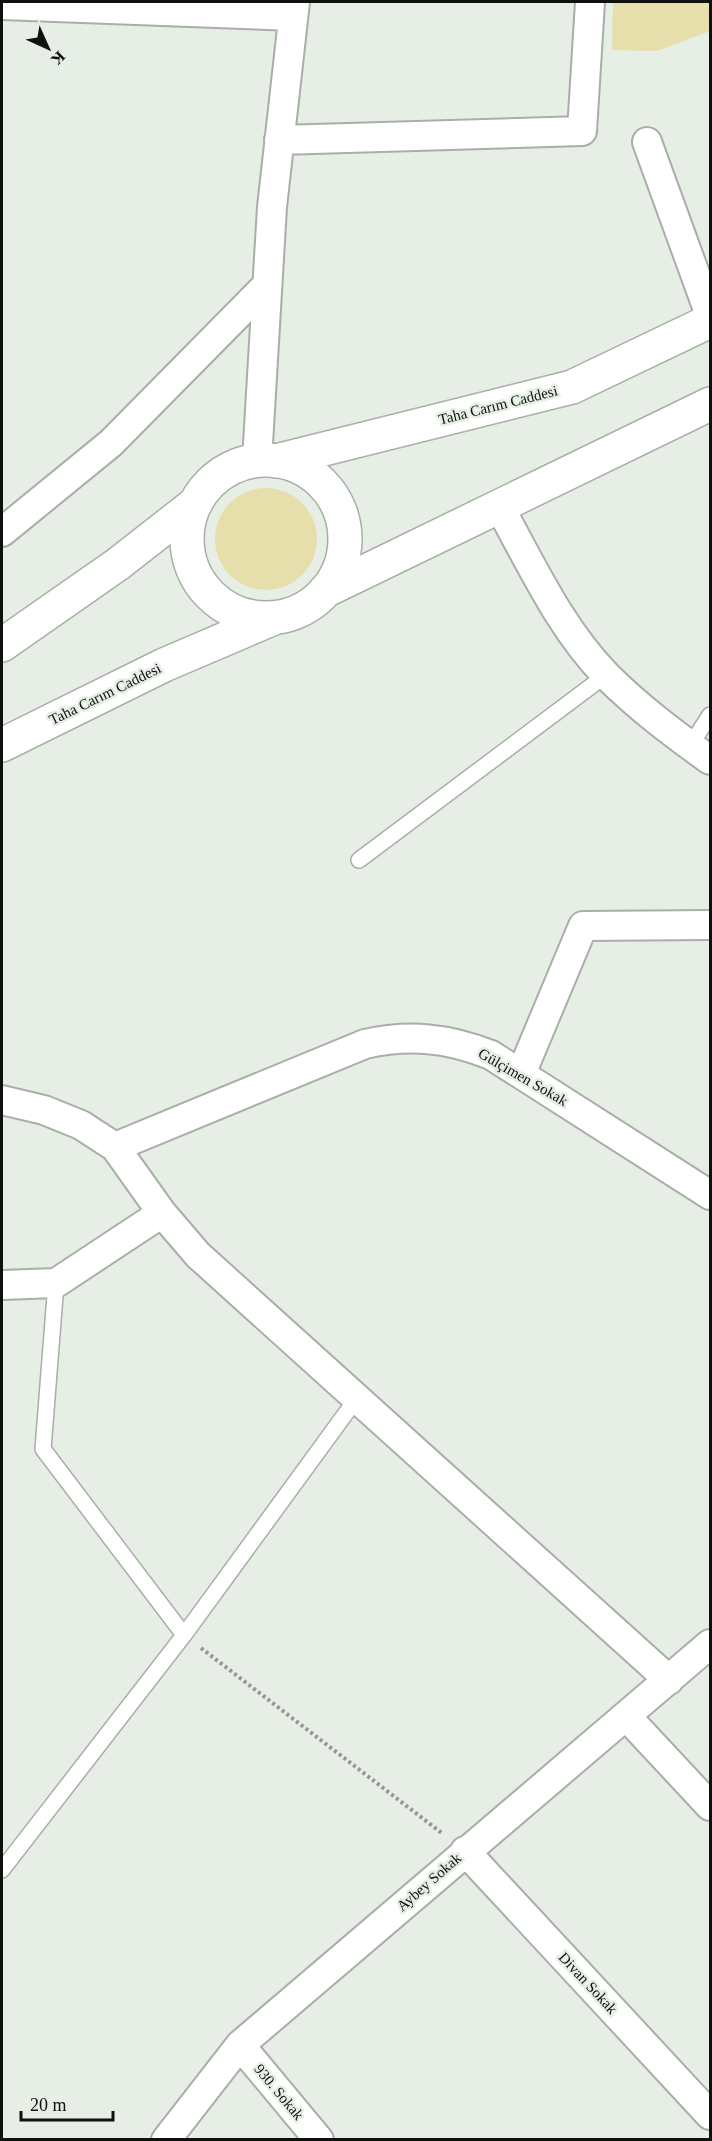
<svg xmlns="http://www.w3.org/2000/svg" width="712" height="2141" font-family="Georgia,serif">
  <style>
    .green { fill: #e7dfab }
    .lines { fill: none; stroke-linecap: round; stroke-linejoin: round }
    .lane-casing { stroke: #a8afa7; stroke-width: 18 }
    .street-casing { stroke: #a8afa7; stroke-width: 32 }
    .primary-casing { stroke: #a8afa7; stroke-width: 36 }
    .path { stroke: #939992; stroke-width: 4; stroke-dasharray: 3 3; stroke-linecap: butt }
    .lane { stroke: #fff; stroke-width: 15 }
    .street { stroke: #fff; stroke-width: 28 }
    .primary { stroke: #fff; stroke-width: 33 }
    .labels { text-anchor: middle; stroke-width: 5; stroke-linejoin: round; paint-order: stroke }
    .street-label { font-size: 15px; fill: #0f110e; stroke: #e6eee5 }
  </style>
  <rect width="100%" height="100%" fill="#e6eee5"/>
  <path class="green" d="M 613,2 L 710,2 L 710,31 L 657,51 L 612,50 Z
    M215 539a51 51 0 1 1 102 0a51 51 0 1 1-102 0Z"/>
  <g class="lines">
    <g class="lane-casing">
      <path id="lane" d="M 690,746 L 710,715
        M 359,860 L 606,675
        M 56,1283 L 43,1449 L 184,1635
        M 2,1870 L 184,1635 L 357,1398"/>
    </g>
    <g class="street-casing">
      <path id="street" d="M 2,5 L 293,16
        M 279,140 L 582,131 L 590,2
        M 647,142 L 710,315
        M 257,461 L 272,207 L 295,2
        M 499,506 C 531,564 560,628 607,676 C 639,708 674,734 710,760
        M 2,532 L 111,443 L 267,285
        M 521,1074 L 583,926 L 710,925
        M 2,1100 L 44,1110 L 81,1125 L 115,1147 L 162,1213 L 198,1255 L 669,1680
        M 115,1147 L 365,1044 C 410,1034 448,1038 491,1055 L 710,1195
        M 2,1285 L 56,1283 L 162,1213
        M 627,1717 L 710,1806
        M 465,1851 L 710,2115
        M 240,2045 L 319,2140
        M 166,2140 L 240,2045 L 710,1644"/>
    </g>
    <g class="primary-casing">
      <path id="primary" d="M187 539a79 79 0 1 1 158 0a79 79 0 1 1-158 0Z
        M 276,461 L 572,387 L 710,321
        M 325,591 L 710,404
        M 2,645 L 118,564 L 196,503
        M 2,745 L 164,665 L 274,618"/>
    </g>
    <path class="path" d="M 201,1648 L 443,1834"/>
    <use href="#lane" class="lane"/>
    <use href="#street" class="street"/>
    <use href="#primary" class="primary"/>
  </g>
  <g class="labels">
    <g class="street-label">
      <text transform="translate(498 405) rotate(-14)" y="5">Taha Carım Caddesi</text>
      <text transform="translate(105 694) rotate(-26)" y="5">Taha Carım Caddesi</text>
      <text transform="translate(523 1077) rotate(30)" y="5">Gülçimen Sokak</text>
      <text transform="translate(429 1882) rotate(-41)" y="5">Aybey Sokak</text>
      <text transform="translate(588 1983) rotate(47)" y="5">Divan Sokak</text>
      <text transform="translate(279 2092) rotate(50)" y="5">930. Sokak</text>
    </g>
  </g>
  <rect width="712" height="2141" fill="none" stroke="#0f110e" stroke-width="6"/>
  <g transform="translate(48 48) rotate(135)" stroke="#e6eee5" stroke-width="4.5" paint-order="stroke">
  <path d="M0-4.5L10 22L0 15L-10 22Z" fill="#0f110e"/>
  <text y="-9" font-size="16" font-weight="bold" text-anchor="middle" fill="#0f110e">K</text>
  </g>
  <path d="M21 2111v9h92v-9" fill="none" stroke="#0f110e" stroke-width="3"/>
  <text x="30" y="2111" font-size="18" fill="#0f110e" stroke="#e6eee5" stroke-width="4.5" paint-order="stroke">20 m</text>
</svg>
